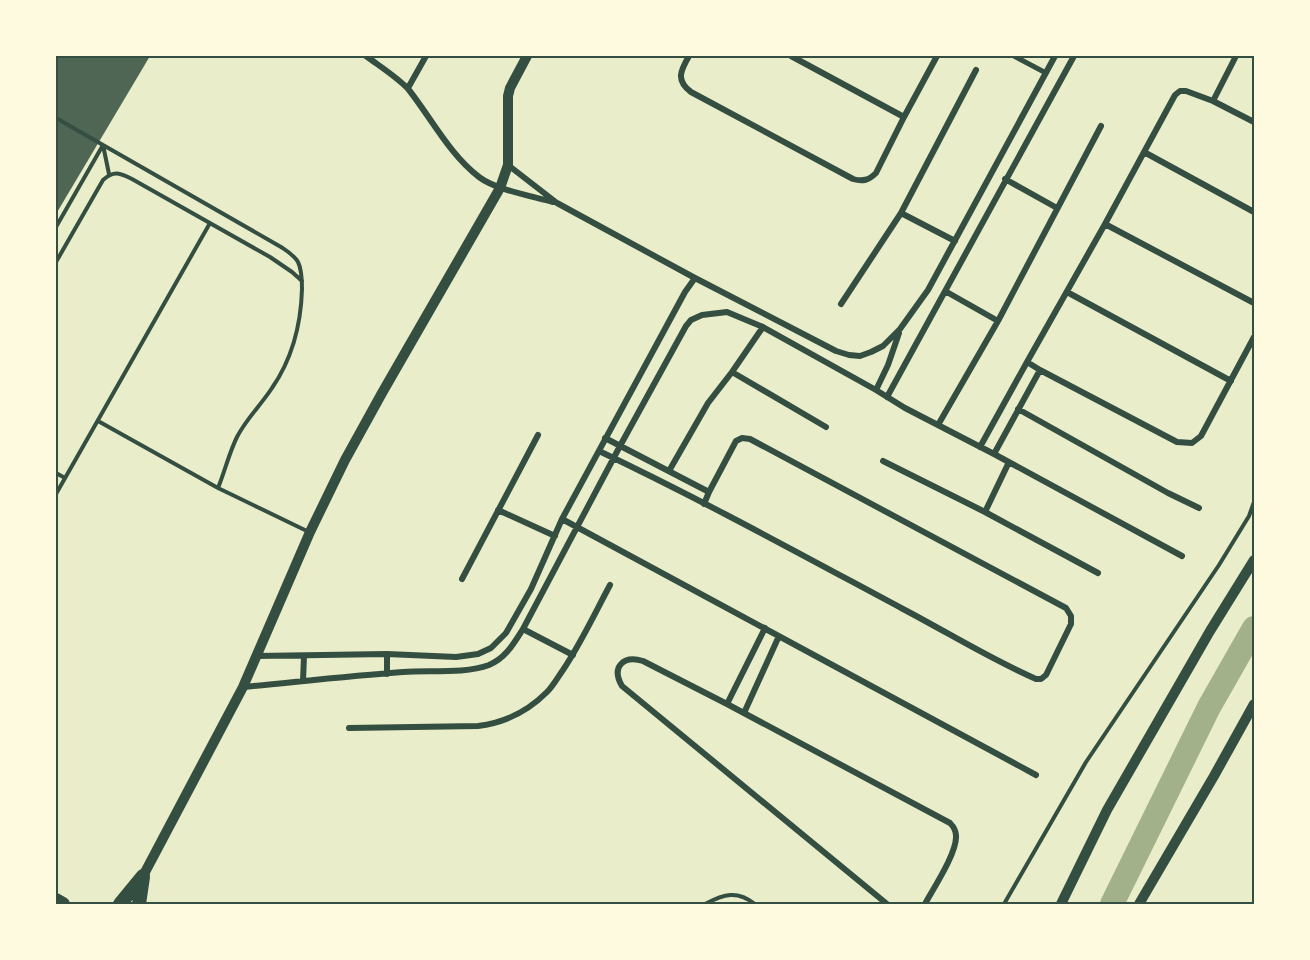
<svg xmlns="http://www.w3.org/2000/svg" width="1310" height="960" font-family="Literata,serif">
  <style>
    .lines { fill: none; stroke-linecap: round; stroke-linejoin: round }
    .river { stroke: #a3b18a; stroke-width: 24 }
    .building { fill: #4f6655 }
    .service { stroke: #344e41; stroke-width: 4 }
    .pedestrian { stroke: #344e41; stroke-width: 5 }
    .minor { stroke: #344e41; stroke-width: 6 }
    .tertiary { stroke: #344e41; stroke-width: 10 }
    .trunk { stroke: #344e41; stroke-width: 14 }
    .neatline { fill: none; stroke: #344e41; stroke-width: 2 }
  </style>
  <rect width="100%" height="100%" fill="#e9edc9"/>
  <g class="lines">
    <path class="river" d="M 1112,904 L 1209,707 L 1254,628"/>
  </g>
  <path class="building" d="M 56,56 L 150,56 L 56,214 Z"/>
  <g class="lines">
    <path class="service" d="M 56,118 L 103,145 L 109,174
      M 56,227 L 103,145 L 281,247 C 287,251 294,255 298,262 C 302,270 302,280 302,289 C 301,324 292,359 272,388 C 261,405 246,419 237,437 C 229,453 225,471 218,488 L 309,532
      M 56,262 L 103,180 C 114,170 120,173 132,179 L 270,257 L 292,272 L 302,281
      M 98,421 L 218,488
      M 56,473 L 65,478
      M 56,494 L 210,223
      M 705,904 C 724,894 737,890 755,904
      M 1004,904 L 1086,762 L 1219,565 L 1249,516 L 1254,502"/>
    <path class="pedestrian" d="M 1014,56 L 1046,73"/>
    <path class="minor" d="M 366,56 C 378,65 400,79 409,90 C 431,118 450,155 479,177 C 496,190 532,196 553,202
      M 689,56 C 681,70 675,80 691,92 L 853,179 C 863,182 869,180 876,173 L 904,117 L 937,56
      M 791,56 L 904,117
      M 408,88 L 426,56
      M 1213,101 L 1236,56
      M 1144,152 L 1254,212
      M 508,165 L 557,203 L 695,278 L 836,351 L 849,355 L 860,356 L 871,352 L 883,346 L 900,329 L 928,290 L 1055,56
      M 1005,179 L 1057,208
      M 901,213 L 955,241
      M 1105,224 L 1254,303
      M 945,291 L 998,321
      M 1067,292 L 1231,381
      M 841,304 L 901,213 L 976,70
      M 1027,362 L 1040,370 L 1177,442 L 1192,443 L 1201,436 L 1254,337
      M 732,372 L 826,427
      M 876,390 L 888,365 L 899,333
      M 887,397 L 1074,56
      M 1018,409 L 1168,493 L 1199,508
      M 938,425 L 998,321 L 1101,126
      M 605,438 L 709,492
      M 980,447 L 1027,362 L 1105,224 L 1175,95 L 1180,91 L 1186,91 L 1213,101 L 1254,122
      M 599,451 C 702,500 802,555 903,609 C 947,632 990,659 1036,679 L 1041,679 L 1046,675 L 1071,624 L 1071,616 L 1066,608 L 750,439 L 742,438 L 736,441 L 709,492 L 704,504
      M 994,454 L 1040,370
      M 883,461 L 985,512 L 1098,573
      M 669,471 L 708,403 L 732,372 L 763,327
      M 498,510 L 555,536
      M 985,512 L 1009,462
      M 562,519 L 1036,775
      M 462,579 L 538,435
      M 523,629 L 573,655
      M 387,654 L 387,674
      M 257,656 L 387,654 L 456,657 L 478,654 L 491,648 L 506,633 L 531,589 L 562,519 L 685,292 L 695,278
      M 303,681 L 304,656
      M 243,687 C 296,682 349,676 403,672 C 429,670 465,674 489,665 C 506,658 514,643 523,629 L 620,446 L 686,326 L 691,320 L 702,315 L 727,312 L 763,327 L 876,390 L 905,408 L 994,454 L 1182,556
      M 727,704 L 765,628
      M 744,713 L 779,636
      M 349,728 L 478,726 C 504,723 528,711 547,692 C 553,686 558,677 563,670 C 581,643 595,613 610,585
      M 887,904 L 622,686 C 611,667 623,655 643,661 L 727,704 L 950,823 C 954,827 956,830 956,836 C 957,853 933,889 925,904"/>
    <path class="tertiary" d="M 143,876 L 243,687 L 310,532 L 345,460 L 382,393 L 500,188 L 508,165 L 508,96 L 510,88 L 527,56
      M 1061,904 L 1107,810 L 1210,631 L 1254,560
      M 1139,904 L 1214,776 L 1254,704"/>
    <path class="trunk" d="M 56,900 L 63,904
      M 120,904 L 143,876
      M 139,904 L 143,877"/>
  </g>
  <rect width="1310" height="960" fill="none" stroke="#fefae0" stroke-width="114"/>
  <rect x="57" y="57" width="1196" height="846" class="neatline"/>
</svg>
